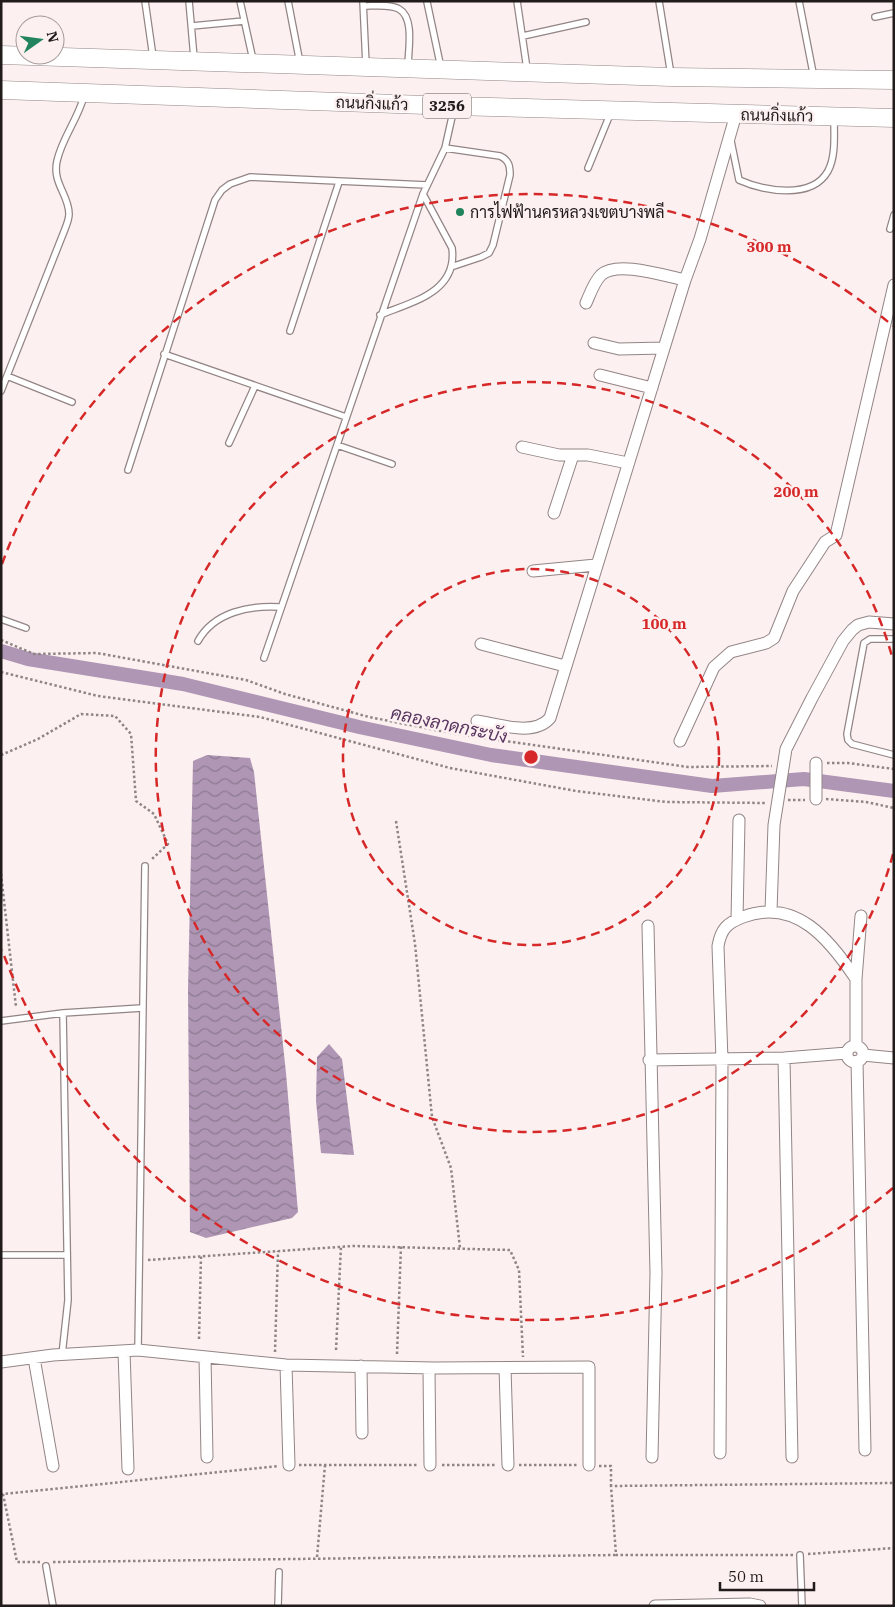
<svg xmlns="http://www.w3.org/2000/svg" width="895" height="1607" font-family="'IBM Plex Serif',Sarabun,serif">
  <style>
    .water { fill: url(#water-waves) }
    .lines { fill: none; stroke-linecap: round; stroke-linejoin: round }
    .canal { stroke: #ae96b4; stroke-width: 14 }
    .service-casing { stroke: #938585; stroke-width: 8 }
    .minor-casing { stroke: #938585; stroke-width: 13 }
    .primary-casing { stroke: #938585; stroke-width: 19 }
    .path { stroke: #8f8585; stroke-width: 2.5; stroke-dasharray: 2.5 2.5; stroke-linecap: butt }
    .service { stroke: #fff; stroke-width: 5.5 }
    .minor { stroke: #fff; stroke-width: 11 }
    .primary { stroke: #fff; stroke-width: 18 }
    .ring { fill: none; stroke: #d62828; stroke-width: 2.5; stroke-dasharray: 9 6 }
    .poi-dot { fill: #21845d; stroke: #fdf0f0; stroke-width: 2 }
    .labels { text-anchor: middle; stroke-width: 5; stroke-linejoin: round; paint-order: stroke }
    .shield { fill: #fdf0f0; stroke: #635b5b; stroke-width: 1 }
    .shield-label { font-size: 15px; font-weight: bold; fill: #211b1b }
    .street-label { font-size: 16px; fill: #211b1b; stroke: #fdf0f0 }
    .poi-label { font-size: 16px; fill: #211b1b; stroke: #fdf0f0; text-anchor: start }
    .water-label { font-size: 18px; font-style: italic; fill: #583660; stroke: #fdf0f0 }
    .centre { fill: #d62828; stroke: #fdf0f0; stroke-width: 2.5 }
    .ring-label { font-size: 15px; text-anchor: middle; font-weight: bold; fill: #d62828; stroke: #fdf0f0; stroke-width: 5; stroke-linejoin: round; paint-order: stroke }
  </style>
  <defs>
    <pattern id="water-waves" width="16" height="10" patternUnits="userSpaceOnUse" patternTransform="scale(1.25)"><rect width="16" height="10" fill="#ae96b4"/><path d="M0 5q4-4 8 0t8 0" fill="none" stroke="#8d7a92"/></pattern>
  </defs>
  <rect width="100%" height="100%" fill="#fdf0f0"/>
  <path class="water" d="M 207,755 L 250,758 L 254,772 L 286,1073 L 298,1212 L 292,1218 L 206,1238 L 190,1232 L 188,990 L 193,761 Z
    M 329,1044 L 342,1059 L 354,1155 L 321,1153 L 316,1101 L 317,1057 Z"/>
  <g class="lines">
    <path class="canal" d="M 1,651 L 28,659 L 183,684 L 359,727 L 491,755 L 712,786 L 804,779 L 894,791"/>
    <g class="service-casing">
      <path id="service" d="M 145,1 L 153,57
        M 189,1 L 194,58
        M 240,1 L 253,60
        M 288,1 L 300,63
        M 363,1 L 366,65
        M 517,1 L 527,69
        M 659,1 L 671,75
        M 799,1 L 814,78
        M 427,2 L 441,68
        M 364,6 C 374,6 390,4 399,9 C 415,18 408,51 408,66
        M 875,17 L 894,13
        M 192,26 L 244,21
        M 523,36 L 586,22
        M 731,141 L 739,180 C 764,191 812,200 828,171 C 836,156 834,135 834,118
        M 445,148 L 500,156 C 509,160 510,166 510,175 L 493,245 L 489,253 L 481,257 L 451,267
        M 588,168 L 611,112
        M 890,229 L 894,215
        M 380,315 C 412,302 458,292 452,248 L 423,194
        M 290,331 L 339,182
        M 164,354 L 346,417
        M 7,376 L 72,402
        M 1,391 L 65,229 C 67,224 69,219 69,214 C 69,195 52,183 57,161 C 62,138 78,119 84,96
        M 229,443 L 255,386
        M 337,445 L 392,464
        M 128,470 L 215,200 L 222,190 L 230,184 L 250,177 L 427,185
        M 1,619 L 26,628
        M 894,639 L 870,639 L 864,643 L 847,734 L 848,740 L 852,744 L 894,755
        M 198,641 C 214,612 250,605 280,607
        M 264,658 L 423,194 L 445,148 L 454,108
        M 63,1013 L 142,1008
        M 1,1021 L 63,1013 L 68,1300 L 62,1355
        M 1,1255 L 67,1255
        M 138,1350 L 145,866
        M 800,1555 L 802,1606
        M 46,1566 L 53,1606
        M 278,1606 L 279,1572"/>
    </g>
    <g class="minor-casing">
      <path id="minor" d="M 586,303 C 590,294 594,282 601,275 C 617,260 665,276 685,280
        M 594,343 L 619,349 L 664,348
        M 600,375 L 652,388
        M 522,447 L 559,455 L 588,455 L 628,463
        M 554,513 L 573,455
        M 533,571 L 596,565
        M 481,644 L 565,666
        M 477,721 C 498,724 534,737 550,718 L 685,280 L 700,239 L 736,114
        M 680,741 L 714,667 L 731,652 L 766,643 L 774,638 L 793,591 L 825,542 L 836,535 L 894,285
        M 816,799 L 816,763
        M 771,911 L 774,825 L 786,749 L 812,698 L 843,641 L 852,630 L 858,625 L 869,622 L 894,624
        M 737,919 L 739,820
        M 648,926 L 656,1273 L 652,1457
        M 856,1046 L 856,979 L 861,916
        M847 1054a8 8 0 1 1 16 0a8 8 0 1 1-16 0Z
        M 863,1055 L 894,1058
        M 784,1058 L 792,1457
        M 649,1060 L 784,1058 L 847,1053
        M 857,1061 L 865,1450
        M 124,1351 L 128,1469
        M 205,1357 L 207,1457
        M 34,1358 L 53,1466
        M 1,1362 L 53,1355 L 138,1350 L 286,1365 L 434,1368 L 589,1367 L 589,1465
        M 286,1365 L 289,1465
        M 361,1366 L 362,1433
        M 429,1368 L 430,1465
        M 505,1368 L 508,1465
        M 720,1453 L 722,1060 L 718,946 C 721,929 727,923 743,917 C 796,897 830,940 856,979
        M 655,1606 L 750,1604 L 760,1606"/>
    </g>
    <g class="primary-casing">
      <path id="primary" d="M 1,55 L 671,77 L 894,80
        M 1,90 L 454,106 L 894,118"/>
    </g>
    <path class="path" d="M 1,640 L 34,654 L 97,653 L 246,680 L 285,694 L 369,717 L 456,734 L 688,767 L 772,766
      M 1,672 L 98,696 L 260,717 L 450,768 L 576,791 L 666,802 L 766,803
      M 1,755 L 38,739 L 81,714 L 115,716 L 131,734 L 136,801 L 154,814 L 168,844 L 151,860
      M 827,763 L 848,763 L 894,769
      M 826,799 L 866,802 L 894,808
      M 788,800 L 805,800
      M 396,821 L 415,944 L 432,1117 L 451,1168 L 460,1248
      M 1,874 L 16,1007
      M 148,1260 L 353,1246 L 510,1250 L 519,1270 L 523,1357
      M 199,1339 L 201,1256
      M 336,1350 L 341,1246
      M 275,1352 L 278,1251
      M 397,1354 L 401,1246
      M 299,1465 L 419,1465
      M 442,1465 L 496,1465
      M 519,1465 L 579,1465
      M 599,1466 L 611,1466 L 611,1486
      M 808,1554 L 894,1548
      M 793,1555 L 616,1555 L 611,1486 L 894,1483
      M 317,1557 L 325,1465
      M 40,1562 L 17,1562 L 3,1494 L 279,1466
      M 53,1562 L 616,1555"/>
    <use href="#service" class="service"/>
    <use href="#minor" class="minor"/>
    <use href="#primary" class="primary"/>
  </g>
  <g class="ring">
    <circle cx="531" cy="757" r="188"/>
    <path d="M893 854A375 375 0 1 1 893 660"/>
    <path d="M893 1188A563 563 0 0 1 2 950M2 564A563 563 0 0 1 893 326"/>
  </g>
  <circle class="poi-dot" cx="460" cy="212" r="5"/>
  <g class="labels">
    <rect class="shield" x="423" y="93.5" width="48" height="25" rx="4"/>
    <g class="shield-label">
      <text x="447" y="111">3256</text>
    </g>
    <g class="street-label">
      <text transform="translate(372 103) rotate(2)" y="6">ถนนกิ่งแก้ว</text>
      <text transform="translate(777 115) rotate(1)" y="6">ถนนกิ่งแก้ว</text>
    </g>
    <g class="poi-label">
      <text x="470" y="218">การไฟฟ้านครหลวงเขตบางพลี</text>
    </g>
    <g class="water-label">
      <text transform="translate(449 725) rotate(12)" y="6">คลองลาดกระบัง</text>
    </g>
  </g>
  <circle cx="531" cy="757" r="8" class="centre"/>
  <g class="ring-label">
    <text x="769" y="252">300 m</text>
    <text x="796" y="497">200 m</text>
    <text x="664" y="629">100 m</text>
  </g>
  <rect width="895" height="1607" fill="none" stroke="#211b1b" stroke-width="5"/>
  <g transform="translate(40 40) rotate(76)"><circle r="24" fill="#fdf0f0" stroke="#a59b9b"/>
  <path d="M0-4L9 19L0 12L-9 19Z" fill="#21845d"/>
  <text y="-8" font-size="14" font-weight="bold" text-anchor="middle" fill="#211b1b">N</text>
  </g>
  <path d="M720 1582v8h94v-8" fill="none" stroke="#211b1b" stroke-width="2.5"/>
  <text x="728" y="1582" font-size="15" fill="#211b1b" stroke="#fdf0f0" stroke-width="4" paint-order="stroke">50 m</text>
</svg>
